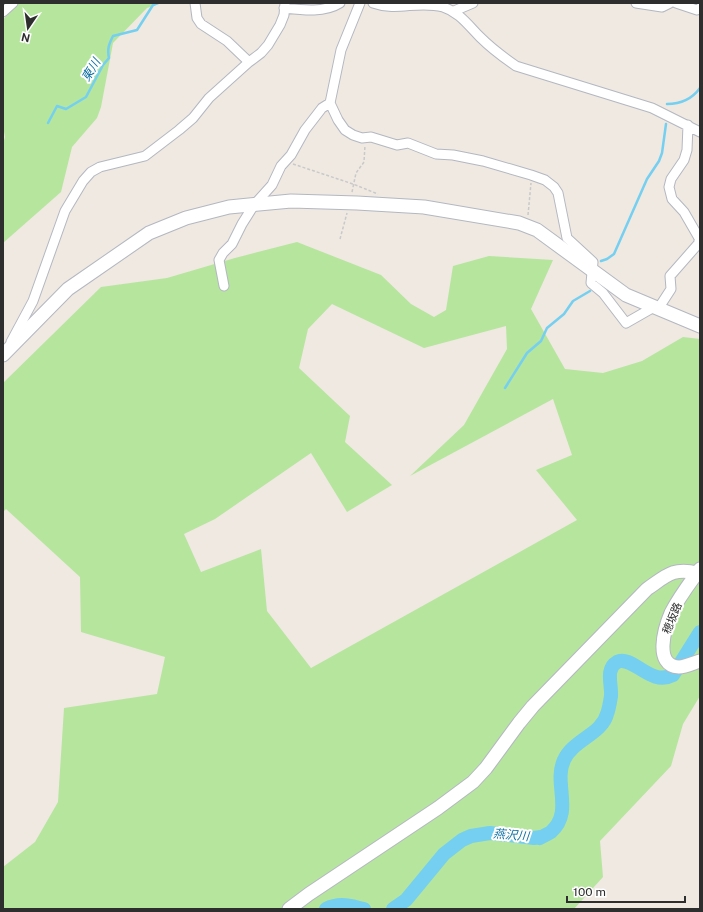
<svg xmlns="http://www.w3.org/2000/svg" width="703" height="912" font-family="'Public Sans','Noto Sans JP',sans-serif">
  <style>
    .green { fill: #b6e59e; fill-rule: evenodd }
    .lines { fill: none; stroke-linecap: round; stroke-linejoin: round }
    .stream { stroke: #75cff0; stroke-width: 2.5 }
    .river { stroke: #75cff0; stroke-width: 14 }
    .street-casing { stroke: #b4b7c1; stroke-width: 11 }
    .secondary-casing { stroke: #b4b7c1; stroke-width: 15 }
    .path { stroke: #c9c9c9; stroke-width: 1.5; stroke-dasharray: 3 2; stroke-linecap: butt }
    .street { stroke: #fff; stroke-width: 9 }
    .secondary { stroke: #fff; stroke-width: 13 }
    .labels { text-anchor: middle; stroke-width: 4; stroke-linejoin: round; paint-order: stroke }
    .street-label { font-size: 11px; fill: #2e2e2e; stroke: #fff }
    .water-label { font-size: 12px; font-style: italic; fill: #0d6fa3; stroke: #fff }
  </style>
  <rect width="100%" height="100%" fill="#efe9e1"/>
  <path class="green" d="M 15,3 L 162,3 L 147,8 L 113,43 L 101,107 L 97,118 L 72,147 L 61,192 L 3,243 L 3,144 L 5,137 L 3,126 L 3,20 Z
    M 297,242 L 381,275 L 411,304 L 434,317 L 446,310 L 453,266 L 489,256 L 553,260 L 531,309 L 565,369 L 603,373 L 642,361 L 683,337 L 700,339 L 700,696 L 683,724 L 671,766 L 600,841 L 603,877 L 574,909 L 3,909 L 3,867 L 35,842 L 58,802 L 64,708 L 157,694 L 165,657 L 81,632 L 80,577 L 6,509 L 3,512 L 3,383 L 101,287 L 167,278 L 235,258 ZM 332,304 L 424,348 L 506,326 L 507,349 L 464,425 L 410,476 L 553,399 L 572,455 L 536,470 L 577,520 L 311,668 L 267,611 L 261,549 L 201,572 L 184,534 L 215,519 L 311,453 L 347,512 L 392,485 L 345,442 L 350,416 L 299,368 L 308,329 Z"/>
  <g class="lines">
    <path class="stream" d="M 667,104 C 680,104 692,99 700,88
      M 48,123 L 57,106 L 66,109 L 86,97 L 103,65 L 109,58 C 107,49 109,44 113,36 L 137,30 L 153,5 L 158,3
      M 601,261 L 607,259 L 614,254 L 647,179 L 659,161 L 662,153 L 666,124
      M 505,388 L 527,353 L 541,341 L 547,328 L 564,314 L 573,301 L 590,291"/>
    <path class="river" d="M 326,909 C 340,902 350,906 364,909
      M 393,909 L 406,900 L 444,854 L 462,840 L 471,836 L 490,833 L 534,838 L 541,837 L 540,838 C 543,836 548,834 551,832 C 574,812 553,783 564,760 C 573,740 602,734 607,714 C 609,709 610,702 611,696 C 612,685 605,669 617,662 C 632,654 650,687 673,675 L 700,632"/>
    <g class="street-casing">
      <path id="street" d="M 195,3 L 197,18 L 201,24 L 227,41 L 249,62
        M 360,3 L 341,50 L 330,103 L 338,120 L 345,130 L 353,135 L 362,138 L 371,137 L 397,145 L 408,143 L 436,154 L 453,155 L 483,161 L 531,175 L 545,180 L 554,187 L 558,193 L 567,238 L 593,262 L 591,283 L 603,293 L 626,323 L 654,307
        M 373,3 C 398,12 417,0 443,7 C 459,12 468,25 480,37 C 491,48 503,57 516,66 L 652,108 L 700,132
        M 636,3 L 662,7 L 670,3
        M 676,3 L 697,10 L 700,8
        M 284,8 C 302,10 324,13 340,3
        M 454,11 L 473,3
        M 3,12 L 13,3
        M 224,286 L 219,260 L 223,253 L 232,244 L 242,224 L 254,205 L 272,185 L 281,166 L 291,155 L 305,130 L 322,108 L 330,103
        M 658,309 L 671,289 L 670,276 L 699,243 L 699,238 L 684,212 L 672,199 L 669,187 L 671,179 L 684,160 L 687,150 L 688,125
        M 11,342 L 33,301 L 65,211 L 83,181 L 91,172 L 100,167 L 145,156 L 179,130 L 193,118 L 209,98 L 249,62 L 261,53 L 268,45 L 280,25 L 284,15 L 285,3"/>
    </g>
    <g class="secondary-casing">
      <path id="secondary" d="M 3,355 L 68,289 L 149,233 L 186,218 L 229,207 L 291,201 L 357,203 L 424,207 L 519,223 L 537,230 L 626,295 L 700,326
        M 700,569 C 690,583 679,597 671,613 C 665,627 653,666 679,667 C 686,667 693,663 700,661
        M 289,909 L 309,894 L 438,808 L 473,782 L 486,768 L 519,723 L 533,706 L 647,589 C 666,576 673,567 697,573"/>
    </g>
    <path class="path" d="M 293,164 L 353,184 L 378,194
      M 352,192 L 356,173 L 364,162 L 365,145
      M 528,215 L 531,183
      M 340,239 L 347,213"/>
    <use href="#street" class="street"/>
    <use href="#secondary" class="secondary"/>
  </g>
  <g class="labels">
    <g class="street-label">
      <text transform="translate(672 618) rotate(-68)" y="4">穂坂路</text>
    </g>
    <g class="water-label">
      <text transform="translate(91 70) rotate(-59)" y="4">東川</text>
      <text transform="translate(511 835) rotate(5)" y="4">燕沢川</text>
    </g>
  </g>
  <rect width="703" height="912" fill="none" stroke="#2e2e2e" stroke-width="8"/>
  <g transform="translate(28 28) rotate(193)" stroke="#ffffff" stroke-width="3" paint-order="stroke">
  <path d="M0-3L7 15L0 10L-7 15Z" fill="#2e2e2e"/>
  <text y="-6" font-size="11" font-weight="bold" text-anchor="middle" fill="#2e2e2e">N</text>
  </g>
  <path d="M567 896v6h118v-6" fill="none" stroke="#2e2e2e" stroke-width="2"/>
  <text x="573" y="896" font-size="12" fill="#2e2e2e" stroke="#ffffff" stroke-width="3" paint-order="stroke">100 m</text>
</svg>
